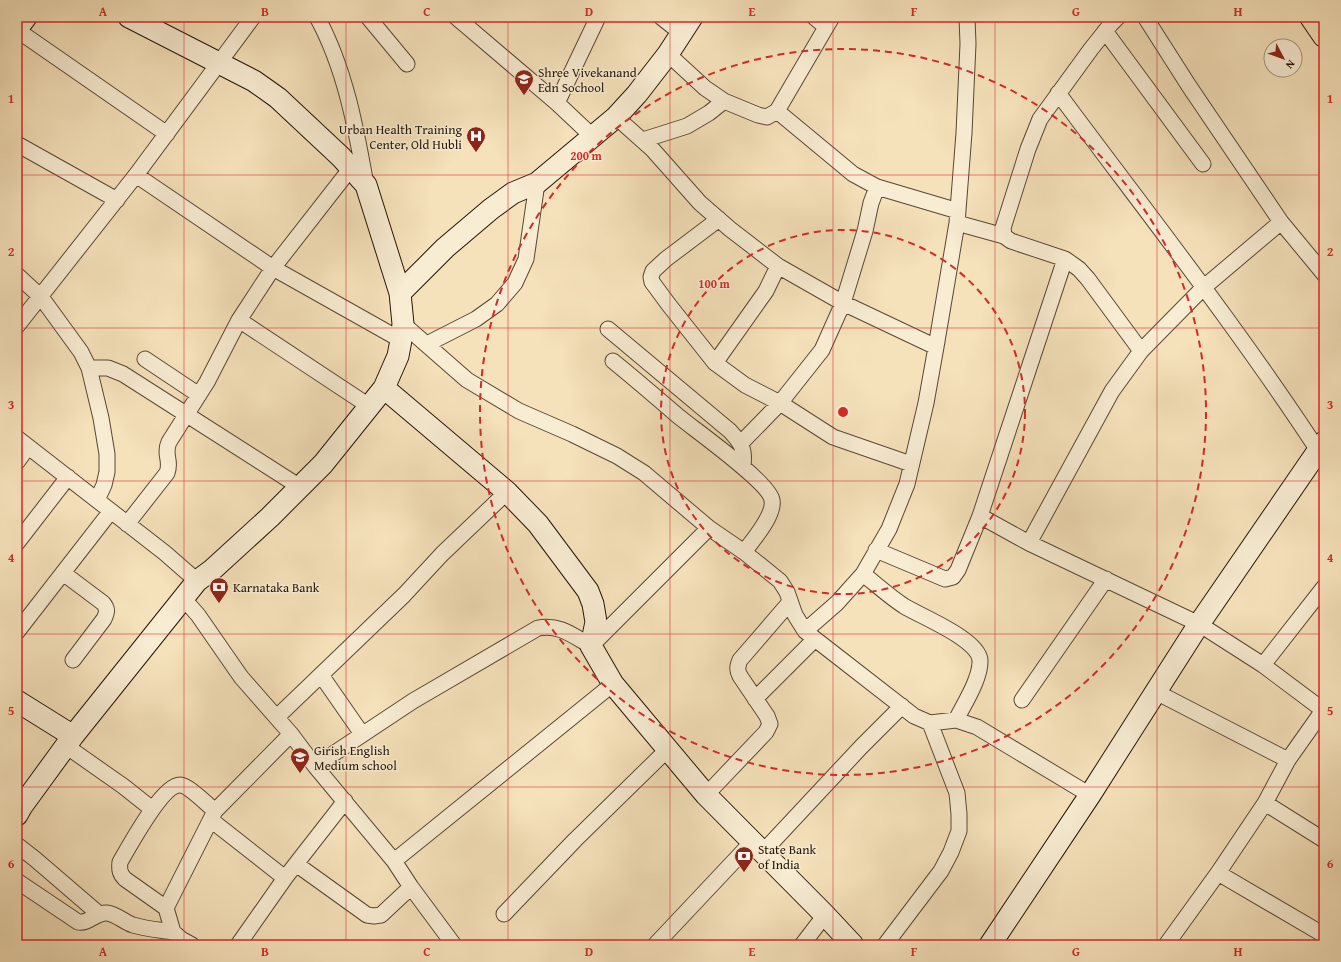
<svg xmlns="http://www.w3.org/2000/svg" width="1341" height="962" font-family="'Gentium Book Plus',serif">
  <style>
    .lines { fill: none; stroke-linecap: round; stroke-linejoin: round }
    .street-casing { stroke: #584834; stroke-width: 17 }
    .secondary-casing { stroke: #241507; stroke-width: 23 }
    .highway-casing { stroke: #241507; stroke-width: 24 }
    .street { stroke: #f8ecd2; stroke-width: 15 }
    .secondary { stroke: #f8ecd2; stroke-width: 21 }
    .highway { stroke: #f5e1ba; stroke-width: 22 }
    .grid { fill: none; stroke: #d62828; stroke-width: 1; stroke-opacity: 0.55 }
    .ring { fill: none; stroke: #d62828; stroke-width: 2; stroke-dasharray: 7 5 }
    .labels { text-anchor: middle; stroke-width: 3; stroke-linejoin: round; paint-order: stroke }
    .poi-label { font-size: 13px; fill: #241507; stroke: #f8ecd2; text-anchor: start }
    .centre { fill: #d62828; stroke: #f8ecd2; stroke-width: 2 }
    .ring-label { font-size: 12px; text-anchor: middle; font-weight: bold; fill: #d62828; stroke: #f8ecd2; stroke-width: 3; stroke-linejoin: round; paint-order: stroke }
    .neatline { fill: none; stroke: #d62828; stroke-width: 1.5 }
    .grid-label { font-size: 13px; text-anchor: middle; font-weight: bold; fill: #d62828 }
  </style>
  <rect width="100%" height="100%" fill="#f5e1ba"/>
  <filter id="stains"><feTurbulence type="fractalNoise" baseFrequency=".005" numOctaves="4"/><feColorMatrix values="0 0 0 0 .2 0 0 0 0 .09 0 0 0 0 .02 0 0 0 .5 -.17"/></filter>
  <radialGradient id="worn" r=".72"><stop offset=".6" stop-color="#630" stop-opacity="0"/><stop offset="1" stop-color="#630" stop-opacity=".3"/></radialGradient>
  <g class="lines">
    <g class="street-casing">
      <path id="street" d="M 317,17 C 345,68 356,128 366,185
        M 368,17 L 407,64
        M 456,17 L 557,103 L 592,136
        M 661,17 L 681,33
        M 814,17 L 826,27
        M 1118,17 L 1111,24 L 1091,49 L 1040,119 L 1028,149 L 1003,228 L 1004,236 L 1011,241 L 1065,259 L 1079,269 L 1088,279 L 1141,351
        M 1145,17 L 1189,86 L 1281,222 L 1324,274
        M 17,30 L 167,134
        M 1105,31 L 1203,164
        M 668,54 L 705,88 L 724,101 L 758,115 L 767,117 L 777,111 L 832,17
        M 1058,93 C 1148,214 1241,332 1323,458
        M 557,103 L 598,17
        M 777,111 L 853,174 L 877,187 L 958,211
        M 616,117 L 653,150 L 700,203 L 730,229 L 778,266 L 843,303 L 936,347
        M 643,140 L 687,126 L 709,113 L 724,101
        M 17,144 L 117,200
        M 136,175 L 273,268 L 401,340
        M 719,219 L 666,259 L 653,271 L 651,277 L 652,282 L 669,305 L 715,363 L 745,385 L 780,403 L 833,437 L 911,464
        M 957,223 L 1004,236
        M 17,275 L 41,297 L 81,352 L 89,368 L 101,418 L 107,454 L 107,472 L 104,485 L 97,500
        M 239,320 L 369,406
        M 403,324 L 467,380 L 519,411 L 572,434 L 617,456 L 644,473 L 709,528 L 744,552 L 780,581 L 787,592 L 795,615 L 805,631 L 815,639 L 914,716 L 930,723 L 956,720 L 977,727 L 1090,795
        M 17,326 L 136,175 L 253,17
        M 608,329 L 730,431 C 742,444 745,449 743,467
        M 427,344 L 476,319 L 497,304 L 515,283 L 526,259 L 537,183
        M 145,359 L 199,395
        M 613,361 C 635,379 656,397 678,416 C 695,430 769,482 772,500 C 775,515 753,540 744,552
        M 715,363 L 766,291 L 778,266
        M 89,368 L 108,368 L 123,374 L 300,487
        M 17,438 L 165,553 L 197,581
        M 741,443 L 780,403 L 822,350 L 843,303 L 865,231 L 871,203 L 877,187
        M 17,462 L 28,447
        M 980,516 L 1029,543 L 1199,624 L 1263,665
        M 127,524 L 167,473 C 172,460 163,455 169,442 L 207,382 L 239,320 L 273,268 L 351,168
        M 17,543 L 68,477
        M 1029,543 L 1112,391 L 1141,351 L 1203,288 L 1281,222
        M 876,550 L 945,579 L 953,577 L 958,570 L 980,516 L 1065,259
        M 63,573 L 103,603 C 108,609 107,612 104,619 L 73,660
        M 863,574 C 877,585 890,597 904,606 C 922,617 978,639 980,660 C 981,678 964,704 956,720
        M 183,598 L 198,615 L 241,677 L 291,734 L 315,766 L 394,861 L 411,887 L 454,945
        M 805,631 L 837,603 L 863,574 L 889,529 L 907,484 L 926,403 L 936,347 L 957,223 L 964,133 L 968,44 L 967,17
        M 17,632 L 111,511
        M 321,675 L 362,734
        M 1156,692 L 1288,760
        M 755,699 L 815,639
        M 1022,700 L 1106,579
        M 1323,710 L 1263,665 L 1324,587
        M 277,717 L 404,595 L 442,554 L 507,492
        M 66,746 L 123,786 L 152,809
        M 315,766 L 413,701 L 538,628 C 559,624 572,635 591,646 L 709,528
        M 706,795 L 766,732 L 770,724 L 767,716 L 740,676 C 737,670 737,667 740,660 L 790,602
        M 1265,803 L 1324,840
        M 211,820 L 285,878
        M 17,845 L 35,859 L 99,914
        M 763,852 L 861,747 L 902,706
        M 394,861 L 613,684
        M 296,864 L 367,915 L 374,916 L 381,915 L 411,887
        M 1218,873 L 1324,935
        M 17,881 L 78,922 C 89,924 96,912 107,913 C 116,914 124,922 133,925 C 146,929 160,930 173,932
        M 166,908 L 215,811 L 291,734
        M 504,914 L 575,840 L 668,749
        M 192,945 L 181,939 L 173,932 L 166,908 L 125,879 C 120,874 119,870 120,862 C 129,847 162,785 180,785 C 188,785 208,805 215,811
        M 238,945 L 285,878 L 345,801
        M 655,945 L 752,842
        M 802,945 L 825,915
        M 885,945 L 941,871 L 951,852 L 959,831 L 959,814 L 957,793 L 930,723
        M 1166,945 L 1218,873 L 1265,803 L 1288,760 L 1324,709"/>
    </g>
    <g class="secondary-casing">
      <path id="secondary" d="M 17,29 L 26,17
        M 400,293 L 445,248 L 491,209 L 513,193 L 537,183 L 616,117 L 637,94 L 668,54 L 692,17
        M 384,388 L 507,492 L 538,524 L 588,591 L 593,604 L 596,622 L 591,646 L 613,684 L 706,795 L 825,915 L 853,945
        M 17,701 L 73,736
        M 17,815 L 22,806 L 73,736 L 197,581 L 212,570 L 270,517 L 323,464 L 384,388 L 398,356 L 401,340 L 403,324 L 400,293 L 366,185 L 341,157 L 278,98 L 254,81 L 129,17
        M 990,945 L 1090,795 L 1199,624 L 1324,442"/>
    </g>
    <g class="highway-casing">
      <path id="highway" d="M 1311,17 L 1324,36"/>
    </g>
    <use href="#street" class="street"/>
    <use href="#secondary" class="secondary"/>
    <use href="#highway" class="highway"/>
  </g>
  <path class="grid" d="M 184,17 L 184,945M 346,17 L 346,945M 508,17 L 508,945M 670,17 L 670,945M 833,17 L 833,945M 995,17 L 995,945M 1157,17 L 1157,945M 17,175 L 1324,175M 17,328 L 1324,328M 17,481 L 1324,481M 17,634 L 1324,634M 17,787 L 1324,787"/>
  <g class="ring">
    <circle cx="843" cy="412" r="182"/>
    <circle cx="843" cy="412" r="363"/>
  </g>
  <defs>
    <g id="school-pin" transform="scale(1)"><path d="M0 17L-7.5 6A9.5 9.5 0 1 1 7.5 6Z" fill="#8f2418" stroke="#f8ecd2"/><path d="M0-5L7-2L0 1L-7-2ZM-4 1L0 2.5L4 1V4Q0 6-4 4Z" fill="#fff"/></g>
    <g id="hospital-pin" transform="scale(1)"><path d="M0 17L-7.5 6A9.5 9.5 0 1 1 7.5 6Z" fill="#8f2418" stroke="#f8ecd2"/><path d="M-5-5h3v3.5h4V-5h3V5h-3V1.5h-4V5h-3Z" fill="#fff"/></g>
    <g id="bank-pin" transform="scale(1)"><path d="M0 17L-7.5 6A9.5 9.5 0 1 1 7.5 6Z" fill="#8f2418" stroke="#f8ecd2"/><path d="M-6-4H6V4H-6ZM0-2.3a2.3 2.3 0 1 0 0 4.6a2.3 2.3 0 1 0 0-4.6Z" fill="#fff"/></g>
  </defs>
  <g fill-rule="evenodd">
    <use href="#school-pin" x="524" y="79"/>
    <use href="#hospital-pin" x="476" y="136"/>
    <use href="#bank-pin" x="219" y="587"/>
    <use href="#school-pin" x="300" y="757"/>
    <use href="#bank-pin" x="744" y="856"/>
  </g>
  <g class="labels">
    <g class="poi-label">
      <text x="538" y="77">Shree Vivekanand<tspan x="538" dy="15">Edn Sochool</tspan></text>
      <text x="462" y="134" text-anchor="end">Urban Health Training<tspan x="462" dy="15">Center, Old Hubli</tspan></text>
      <text x="233" y="592">Karnataka Bank</text>
      <text x="314" y="755">Girish English<tspan x="314" dy="15">Medium school</tspan></text>
      <text x="758" y="854">State Bank<tspan x="758" dy="15">of India</tspan></text>
    </g>
  </g>
  <circle cx="843" cy="412" r="6" class="centre"/>
  <g class="ring-label">
    <text x="586" y="160">200 m</text>
    <text x="714" y="288">100 m</text>
  </g>
  <rect width="1341" height="962" fill="none" stroke="#f5e1ba" stroke-width="44"/>
  <g transform="translate(1283 58) rotate(131)"><circle r="19" fill="#f8ecd2" stroke="#a39681"/>
  <path d="M0-3L7 15L0 10L-7 15Z" fill="#8f2418"/>
  <text y="-6" font-size="11" font-weight="bold" text-anchor="middle" fill="#241507">N</text>
  </g>
  <rect x="22" y="22" width="1297" height="918" class="neatline"/>
  <g class="grid-label">
    <text x="103" y="16">A</text>
    <text x="265" y="16">B</text>
    <text x="427" y="16">C</text>
    <text x="589" y="16">D</text>
    <text x="752" y="16">E</text>
    <text x="914" y="16">F</text>
    <text x="1076" y="16">G</text>
    <text x="1238" y="16">H</text>
    <text x="11" y="103">1</text>
    <text x="1330" y="103">1</text>
    <text x="11" y="256">2</text>
    <text x="1330" y="256">2</text>
    <text x="11" y="409">3</text>
    <text x="1330" y="409">3</text>
    <text x="11" y="562">4</text>
    <text x="1330" y="562">4</text>
    <text x="11" y="715">5</text>
    <text x="1330" y="715">5</text>
    <text x="11" y="868">6</text>
    <text x="1330" y="868">6</text>
    <text x="103" y="956">A</text>
    <text x="265" y="956">B</text>
    <text x="427" y="956">C</text>
    <text x="589" y="956">D</text>
    <text x="752" y="956">E</text>
    <text x="914" y="956">F</text>
    <text x="1076" y="956">G</text>
    <text x="1238" y="956">H</text>
  </g>
  <rect width="100%" height="100%" filter="url(#stains)"/>
  <rect width="100%" height="100%" fill="url(#worn)"/>
</svg>
